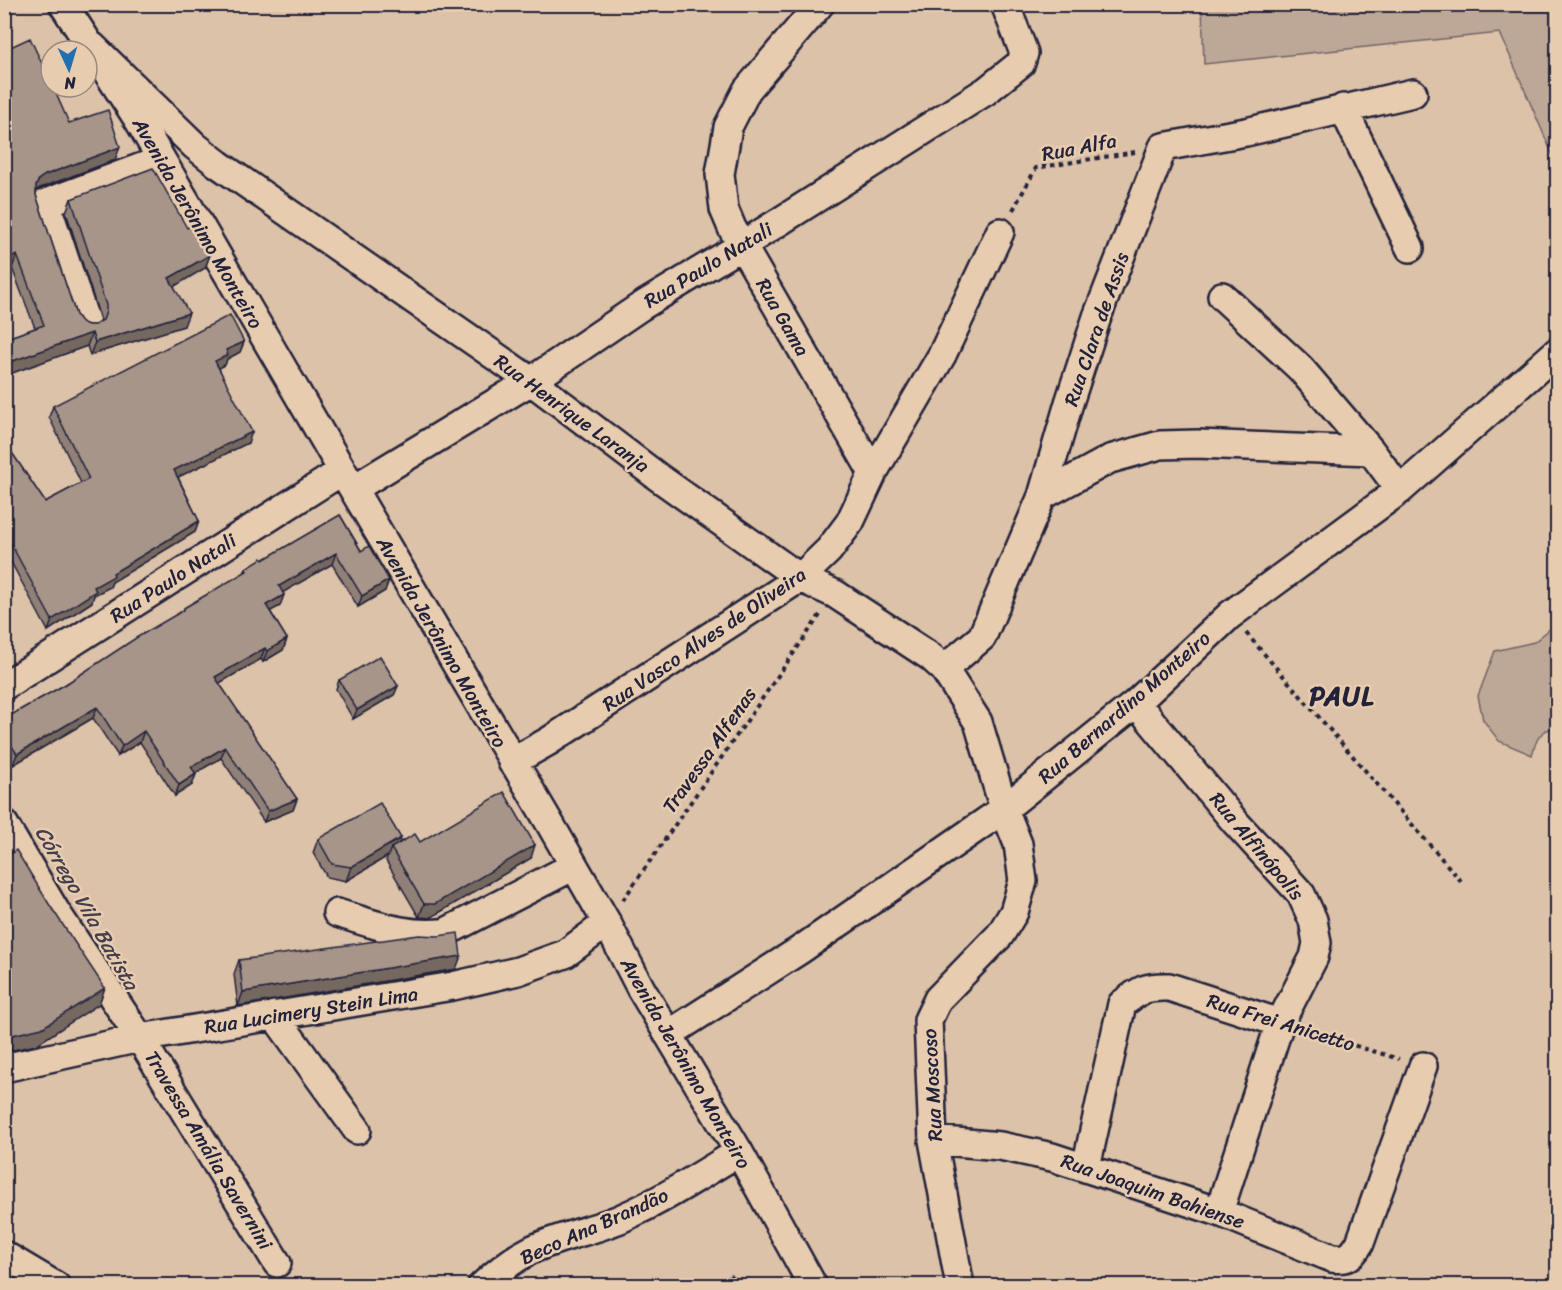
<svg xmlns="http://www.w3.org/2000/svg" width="1562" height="1290" font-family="Sriracha,sans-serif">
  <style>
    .green { fill: #bda796; stroke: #706468; stroke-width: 1.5 }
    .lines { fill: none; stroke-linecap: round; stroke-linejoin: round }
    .stream { stroke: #655c62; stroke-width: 8 }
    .minor-casing { stroke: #22223b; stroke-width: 32 }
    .path { stroke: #22223b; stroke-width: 4; stroke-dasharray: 4.5 4.5; stroke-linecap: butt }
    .minor { stroke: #e8ccaf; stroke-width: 27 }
    .wall { fill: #908077; stroke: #22223b; stroke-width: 1.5 }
    .shaded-wall { fill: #756861; stroke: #22223b; stroke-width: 1.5 }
    .building { fill: #a7958a; stroke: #22223b; stroke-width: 1.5 }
    .labels { text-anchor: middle; stroke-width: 5; stroke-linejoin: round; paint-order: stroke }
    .street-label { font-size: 20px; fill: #22223b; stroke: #e8ccaf }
    .water-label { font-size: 21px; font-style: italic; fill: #443f4e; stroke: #e8ccaf }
    .district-label { font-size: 26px; font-weight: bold; letter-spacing: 1.5px; fill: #22223b; stroke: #e8ccaf }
  </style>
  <rect width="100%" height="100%" fill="#dcc2a8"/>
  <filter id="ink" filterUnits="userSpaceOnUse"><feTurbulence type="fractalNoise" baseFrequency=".0167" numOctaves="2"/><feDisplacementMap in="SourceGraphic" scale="12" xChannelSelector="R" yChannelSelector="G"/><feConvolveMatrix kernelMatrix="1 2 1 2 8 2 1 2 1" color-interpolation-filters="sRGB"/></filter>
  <g filter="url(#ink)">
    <path class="green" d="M 1202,5 L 1557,5 L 1557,165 L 1500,33 L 1204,64 Z
      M 1557,623 L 1557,728 C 1540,728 1536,740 1532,755 L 1499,741 L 1483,720 L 1478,696 L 1495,651 L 1534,642 Z"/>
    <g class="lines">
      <path class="stream" d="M 4,801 L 16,821"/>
      <g class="minor-casing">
        <path id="minor" d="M 63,4 L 139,121 L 353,489 L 549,822 L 607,923 L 641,989 L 739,1152 L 813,1286
          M 820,4 L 747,90 L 728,127 L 720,174 L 724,209 L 732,228 L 873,473
          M 92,46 L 195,146 L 218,164 L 531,381 L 658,477 L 800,578 L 835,594 L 931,657 L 944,669 L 978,722 L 1004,809 L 1018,844 L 1023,881 L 1014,912 L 1000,935 L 938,999 L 928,1020 L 933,1140 L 960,1286
          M 1343,108 L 1410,248
          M 1222,296 L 1300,368 L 1371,451 L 1400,490
          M 86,323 L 46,203 L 161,160
          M 353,489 L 531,381 L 640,307 L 741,246 L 986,91 L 1021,63 L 1024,53 L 1005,4
          M 1042,496 L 1110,459 L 1160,445 L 1197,444 L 1371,451
          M 944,669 L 982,637 L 1042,496 L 1069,403 L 1097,317 L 1163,147 L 1246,132 L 1413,93
          M 4,686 L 342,471
          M 1136,703 L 1236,823 L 1301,894 L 1313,920 L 1317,943 L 1314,957 L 1280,1023 L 1219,1212
          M 512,762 L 549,741 L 800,578 L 829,550 L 850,522 L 873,473 L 942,355 L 1000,232
          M 4,824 L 56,912 L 140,1038 L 277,1263
          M 337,913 C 374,924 408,938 446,932 L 574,866
          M 274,1015 L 357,1130
          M 669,1034 L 800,950 L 1004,809 L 1136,703 L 1230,615 L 1400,490 L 1558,351
          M 4,1068 L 140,1038 L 453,986 L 518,971 L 565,954 L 607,923
          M 933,1140 L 1000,1146 L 1052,1157 L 1219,1212 L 1332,1258 C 1348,1260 1352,1256 1360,1243 L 1423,1066
          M 1086,1167 L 1122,1004 C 1140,990 1145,986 1169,987 L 1280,1023
          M 4,1255 L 56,1286
          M 482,1286 C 497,1272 513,1259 531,1250 C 560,1236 592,1231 622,1218 C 663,1200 701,1175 739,1152"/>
      </g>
      <path class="path" d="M 1013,210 L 1036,168 L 1135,152
        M 1246,633 L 1461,881
        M 623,900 L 820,615
        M 1303,1030 L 1399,1059
        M 713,1286 L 734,1275 L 740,1286"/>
      <use href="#minor" class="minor"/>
    </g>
    <path class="wall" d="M 4,50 L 69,123 L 115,160 L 40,188 L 36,192 L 36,195 L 76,315 L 81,322 L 88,325 L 95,325 L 101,321 L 66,212 L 71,199 L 187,228 L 210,255 L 205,268 L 174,286 L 184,326 L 90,355 L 87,346 L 4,376 L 4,339 L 35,328 L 12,268 L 4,271 Z
      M 244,342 L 240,352 L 227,359 L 225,365 L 219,368 L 248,443 L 178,477 L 199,521 L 195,532 L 112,582 L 110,587 L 94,595 L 92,602 L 48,631 L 4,549 L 4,441 L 45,502 L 81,483 L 49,417 L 53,406 Z
      M 340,515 L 385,591 L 358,607 L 332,564 L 283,592 L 280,606 L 270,611 L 287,639 L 283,650 L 263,662 L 261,659 L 219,683 L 297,799 L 293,810 L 264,822 L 221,758 L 195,773 L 196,774 L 192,785 L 175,796 L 140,742 L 118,756 L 93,718 L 13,765 L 4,751 L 4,719 L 66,684 L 183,611 L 184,608 L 244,573 L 246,568 L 263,560 Z
      M 339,680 L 398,686 L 394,695 L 353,719 L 336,689 Z
      M 318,839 L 399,843 L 420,842 L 531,858 L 430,918 L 419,917 L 386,861 L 388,856 L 346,881 L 327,877 L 313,853 Z
      M 239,960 L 456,969 L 238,1006 L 234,974 Z"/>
    <path class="shaded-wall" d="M 120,147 L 115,160 L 40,188 L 34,192 L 36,186 L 39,179 L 45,175 Z
      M 17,255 L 12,268 L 4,271 L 5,259 Z
      M 210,255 L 205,268 L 165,292 L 169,278 Z
      M 189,313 L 184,326 L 90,355 L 95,342 Z
      M 92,333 L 87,346 L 4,376 L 4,364 Z
      M 244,342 L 240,352 L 227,359 L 225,365 L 211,372 L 215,361 L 226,350 Z
      M 252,432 L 248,443 L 170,481 L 174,470 Z
      M 199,521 L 195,532 L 112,582 L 110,587 L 94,595 L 92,602 L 48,631 L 52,620 L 94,587 L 113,573 Z
      M 336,553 L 332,564 L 275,597 L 279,586 Z
      M 389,580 L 385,591 L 358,607 L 362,596 Z
      M 284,595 L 280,606 L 262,616 L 266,605 Z
      M 287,639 L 283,650 L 263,662 L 267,651 Z
      M 265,648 L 261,659 L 211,688 L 215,677 Z
      M 398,686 L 394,695 L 353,719 L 357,710 Z
      M 97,707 L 93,718 L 13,765 L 17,754 Z
      M 144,731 L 140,742 L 118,756 L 122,746 Z
      M 225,747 L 221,758 L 187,778 L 191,767 Z
      M 196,774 L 192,785 L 175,796 L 179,785 Z
      M 297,799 L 293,810 L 264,822 L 268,811 Z
      M 401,838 L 396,851 L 391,848 L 388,856 L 346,881 L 351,867 Z
      M 535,845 L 531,858 L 430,918 L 419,917 L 424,904 Z
      M 461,956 L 456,969 L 238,1006 L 243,992 Z
      M 105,988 L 99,1004 L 36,1045 L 4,1052 L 4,1037 Z"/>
    <path class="building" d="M 30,38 L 51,83 L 51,87 L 53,87 L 69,123 L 108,110 L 120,147 L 45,175 L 39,179 L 36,186 L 36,195 L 76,315 L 81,322 L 88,325 L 95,325 L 103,320 L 106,312 L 106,305 L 71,199 L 153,168 L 187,228 L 192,225 L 210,255 L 169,278 L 189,313 L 95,342 L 92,333 L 4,364 L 4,339 L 44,325 L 17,255 L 5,259 L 4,258 L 4,50 Z
      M 230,315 L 244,342 L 226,350 L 228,355 L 215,361 L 252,432 L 174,470 L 199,521 L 113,573 L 114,576 L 94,587 L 96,591 L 52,620 L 4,531 L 4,441 L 45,502 L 89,479 L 53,406 Z
      M 340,515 L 361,551 L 369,546 L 389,580 L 362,596 L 336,553 L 279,586 L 284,595 L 266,605 L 287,639 L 267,651 L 265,648 L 215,677 L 297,799 L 268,811 L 225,747 L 191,767 L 196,774 L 179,785 L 144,731 L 122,746 L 97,707 L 17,754 L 4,734 L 4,719 L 66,684 L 136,638 L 184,610 L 184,608 L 247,571 L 246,568 L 262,558 L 263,560 Z
      M 380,656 L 398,686 L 357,710 L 339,680 Z
      M 504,792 L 535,845 L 435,904 L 424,904 L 391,848 L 415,834 L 420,842 Z
      M 380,803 L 401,838 L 351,867 L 332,864 L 318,839 Z
      M 4,846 L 10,854 L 16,850 L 49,904 L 105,988 L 42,1028 L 4,1037 Z
      M 458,933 L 461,956 L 243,992 L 239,960 L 419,935 L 438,936 Z"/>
  </g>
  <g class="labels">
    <g class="street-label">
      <text transform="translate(1079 147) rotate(-11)" y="7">Rua Alfa</text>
      <text transform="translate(198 223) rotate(60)" y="7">Avenida Jerônimo Monteiro</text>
      <text transform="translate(708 265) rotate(-31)" y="7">Rua Paulo Natali</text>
      <text transform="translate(783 317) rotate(60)" y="7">Rua Gama</text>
      <text transform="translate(1096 329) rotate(-71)" y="7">Rua Clara de Assis</text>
      <text transform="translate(572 413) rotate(36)" y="7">Rua Henrique Laranja</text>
      <text transform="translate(173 578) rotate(-33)" y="7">Rua Paulo Natali</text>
      <text transform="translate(704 639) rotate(-34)" y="7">Rua Vasco Alves de Oliveira</text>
      <text transform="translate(442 642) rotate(60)" y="7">Avenida Jerônimo Monteiro</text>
      <text transform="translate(1124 707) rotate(-41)" y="7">Rua Bernardino Monteiro</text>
      <text transform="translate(709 750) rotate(-55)" y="7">Travessa Alfenas</text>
      <text transform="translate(1257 846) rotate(50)" y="7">Rua Alfinópolis</text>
      <text transform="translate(311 1010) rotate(-9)" y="7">Rua Lucimery Stein Lima</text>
      <text transform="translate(1281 1022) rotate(17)" y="7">Rua Frei Anicetto</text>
      <text transform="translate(686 1063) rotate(60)" y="7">Avenida Jerônimo Monteiro</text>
      <text transform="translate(932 1085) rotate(-93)" y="7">Rua Moscoso</text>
      <text transform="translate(209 1150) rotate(59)" y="7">Travessa Amália Savernini</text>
      <text transform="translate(1153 1191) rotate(19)" y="7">Rua Joaquim Bahiense</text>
      <text transform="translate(594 1226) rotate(-24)" y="7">Beco Ana Brandão</text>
    </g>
    <g class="water-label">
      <text transform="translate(87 908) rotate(60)" y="7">Córrego Vila Batista</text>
    </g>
    <g class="district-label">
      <text x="1342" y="705">PAUL</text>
    </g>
  </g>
  <rect width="1562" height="1290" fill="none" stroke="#e8ccaf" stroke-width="24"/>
  <rect x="12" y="12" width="1538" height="1266" fill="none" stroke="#22223b" stroke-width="2" filter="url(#ink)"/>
  <g transform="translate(69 69) rotate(176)"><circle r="28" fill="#e8ccaf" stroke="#998881" stroke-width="1.5"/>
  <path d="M0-4.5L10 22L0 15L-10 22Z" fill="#1f6fb2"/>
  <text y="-9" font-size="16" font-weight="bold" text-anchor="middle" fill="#22223b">N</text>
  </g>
</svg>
